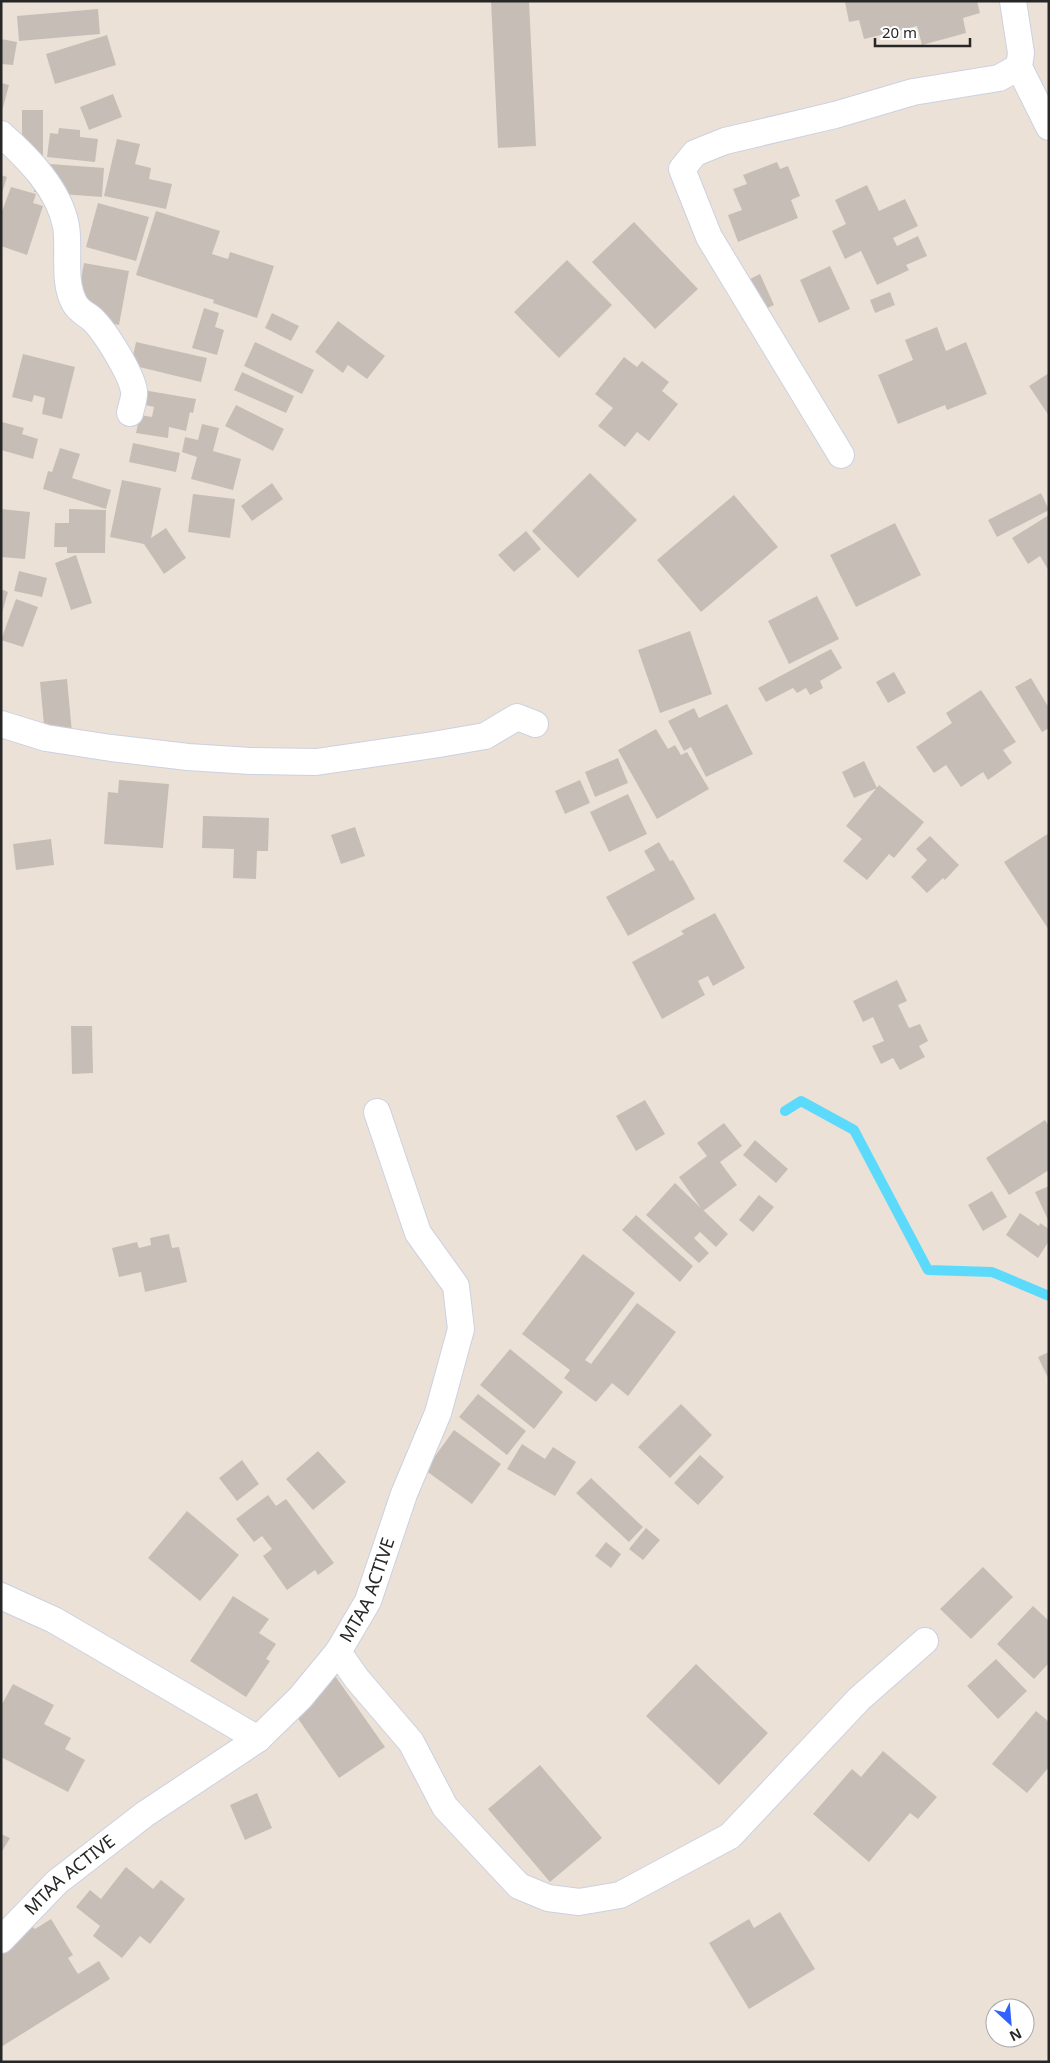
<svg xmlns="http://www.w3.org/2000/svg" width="1050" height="2063" font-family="'Noto Sans',sans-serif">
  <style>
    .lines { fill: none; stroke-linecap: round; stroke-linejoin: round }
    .stream { stroke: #5bdafb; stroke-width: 10 }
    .building { fill: #c6beb6 }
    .minor-casing { stroke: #cbd1e2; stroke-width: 28 }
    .minor { stroke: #fff; stroke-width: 26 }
    .labels { text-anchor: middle; stroke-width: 4; stroke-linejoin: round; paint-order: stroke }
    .street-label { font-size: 18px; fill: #272727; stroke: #fff }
  </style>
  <rect width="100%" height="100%" fill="#ece1d6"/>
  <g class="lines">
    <path class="stream" d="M 785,1111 L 801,1101 L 854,1130 L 928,1270 L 992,1272 L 1049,1296"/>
  </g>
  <path class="building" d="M 491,1 L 529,1 L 536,146 L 498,148 Z
    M 977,1 L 980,13 L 963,18 L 966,33 L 922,45 L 917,26 L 864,39 L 859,20 L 849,22 L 845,2 Z
    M 98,9 L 100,34 L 19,41 L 17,16 Z
    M 107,35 L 116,65 L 55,84 L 46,54 Z
    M 1,39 L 17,42 L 13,65 L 1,64 Z
    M 1,83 L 9,85 L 2,111 L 1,111 Z
    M 113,94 L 122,117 L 89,130 L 80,107 Z
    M 22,110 L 43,110 L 43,159 L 22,159 Z
    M 59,128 L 80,130 L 80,137 L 98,139 L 95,162 L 47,157 L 50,133 L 58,134 Z
    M 117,139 L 140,144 L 135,164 L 151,168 L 149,179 L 172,184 L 166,209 L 104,196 Z
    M 777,162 L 780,169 L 788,166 L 800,196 L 791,200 L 798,218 L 738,242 L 728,215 L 742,210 L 733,189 L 747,184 L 743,175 Z
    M 37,163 L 104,168 L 102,197 L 34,192 Z
    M 1,175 L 7,177 L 2,193 L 1,193 Z
    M 867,185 L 879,211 L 905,199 L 918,226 L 893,238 L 897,246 L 918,236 L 927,256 L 906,265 L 909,270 L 877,285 L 861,251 L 845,259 L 832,231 L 846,224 L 835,200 Z
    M 11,187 L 36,194 L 33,203 L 43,206 L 27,255 L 1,246 L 1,214 Z
    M 98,203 L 149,217 L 136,261 L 86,247 Z
    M 156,211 L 220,231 L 212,254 L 228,259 L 230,252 L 274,266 L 257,318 L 213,303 L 214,300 L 136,275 Z
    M 634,222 L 698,289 L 655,329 L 592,262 Z
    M 567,260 L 612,305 L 559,358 L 514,312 Z
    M 84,263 L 129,271 L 119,325 L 74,316 Z
    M 830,266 L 850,309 L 819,323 L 800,280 Z
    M 760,274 L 774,305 L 763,310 L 748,280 Z
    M 890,292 L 895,305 L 875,313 L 870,300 Z
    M 204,308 L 219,313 L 215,327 L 224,330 L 217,355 L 192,348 Z
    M 272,313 L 299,326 L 291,341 L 265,328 Z
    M 338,321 L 385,356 L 367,379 L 348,365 L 343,373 L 315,352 Z
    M 937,327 L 946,351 L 966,342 L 987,394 L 947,410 L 945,405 L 898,424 L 878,375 L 913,360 L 905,340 Z
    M 136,342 L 207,358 L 201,382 L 131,365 Z
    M 255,342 L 314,370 L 302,394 L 244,366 Z
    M 23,354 L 75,367 L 62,419 L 42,414 L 45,398 L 34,395 L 32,402 L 12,397 Z
    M 624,357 L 637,367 L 642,361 L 669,382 L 662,391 L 678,404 L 649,441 L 637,432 L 625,447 L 598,426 L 613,408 L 595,394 Z
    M 242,372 L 294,396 L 286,413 L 234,390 Z
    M 1049,373 L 1049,416 L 1029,386 Z
    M 143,390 L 196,399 L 193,413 L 190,412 L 186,431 L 169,427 L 168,438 L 136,433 L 140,415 L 152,417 L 154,407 L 141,404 Z
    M 236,405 L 284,429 L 273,451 L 225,426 Z
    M 2,422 L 24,428 L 22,434 L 38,439 L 33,459 L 1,450 Z
    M 202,424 L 219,428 L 213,451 L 241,459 L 233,490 L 191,479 L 197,457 L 182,452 L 185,437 L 198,440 Z
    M 133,443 L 180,453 L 176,472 L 129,462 Z
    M 60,448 L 80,454 L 72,478 L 111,490 L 106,509 L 43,489 L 48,471 L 52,472 Z
    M 590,473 L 637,520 L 578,578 L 532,531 Z
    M 122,480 L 161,488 L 151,538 L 166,528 L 186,558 L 164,574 L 144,544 L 110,537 Z
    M 272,483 L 283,499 L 252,521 L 241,506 Z
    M 1041,493 L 1049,510 L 997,537 L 988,520 Z
    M 193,494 L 235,499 L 230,538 L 188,532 Z
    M 734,495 L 778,547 L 701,612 L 657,560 Z
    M 1,509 L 30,512 L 25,559 L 1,557 Z
    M 69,509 L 106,510 L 105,553 L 67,553 L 67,547 L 54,547 L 55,523 L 69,523 Z
    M 1049,515 L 1049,571 L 1040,556 L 1028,564 L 1012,538 Z
    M 895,523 L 921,575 L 856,607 L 830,555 Z
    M 526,531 L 541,549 L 514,572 L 498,555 Z
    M 76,555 L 92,603 L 71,610 L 55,563 Z
    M 19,571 L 47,578 L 42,597 L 14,591 Z
    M 1,589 L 8,592 L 2,613 L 1,613 Z
    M 817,596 L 839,639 L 789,664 L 768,621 Z
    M 16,599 L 38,607 L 23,647 L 1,640 Z
    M 690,631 L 712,694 L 660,713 L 638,650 Z
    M 831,649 L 842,668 L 820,681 L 823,688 L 810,695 L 806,688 L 797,693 L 793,688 L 766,702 L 758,688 Z
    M 894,672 L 906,693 L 888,703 L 876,682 Z
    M 1031,678 L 1049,708 L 1049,728 L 1042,732 L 1015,687 Z
    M 67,679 L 72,733 L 45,736 L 40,682 Z
    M 981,690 L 1016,742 L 1003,750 L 1012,763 L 988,780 L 983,772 L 961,787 L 946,765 L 934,773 L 916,747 L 952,723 L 946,713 Z
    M 727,704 L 753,754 L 706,777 L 691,747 L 684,751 L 668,721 L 694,708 L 699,718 Z
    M 656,729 L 668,749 L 675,745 L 681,755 L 687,752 L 709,789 L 657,819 L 618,750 Z
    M 618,758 L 628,783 L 595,797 L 585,772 Z
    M 864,761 L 877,788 L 854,798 L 842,772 Z
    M 119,780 L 169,784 L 163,848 L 104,844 L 108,792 L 118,793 Z
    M 580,780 L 590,803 L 565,814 L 555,791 Z
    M 879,785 L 924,822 L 894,858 L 889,854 L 867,880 L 843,861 L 862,839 L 846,826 Z
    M 628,794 L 647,834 L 609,852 L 590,812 Z
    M 203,816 L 269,818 L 268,851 L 257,851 L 256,879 L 233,878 L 234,849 L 202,848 Z
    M 355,827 L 365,856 L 341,864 L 331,835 Z
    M 1049,833 L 1049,930 L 1004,862 Z
    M 930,836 L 959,865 L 945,880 L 943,878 L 927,893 L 911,877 L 927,860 L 916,849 Z
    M 51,839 L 54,865 L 16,870 L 13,844 Z
    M 659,842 L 670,861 L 673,860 L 695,899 L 628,936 L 606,897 L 655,870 L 644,851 Z
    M 715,913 L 745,968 L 713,986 L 708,976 L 698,981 L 705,995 L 662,1019 L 632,962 L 684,934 L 681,931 Z
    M 897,980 L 907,1001 L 898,1005 L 909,1028 L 920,1024 L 928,1041 L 919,1046 L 925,1057 L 900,1070 L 893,1058 L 881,1064 L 872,1046 L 884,1041 L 873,1017 L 863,1022 L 853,1001 Z
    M 71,1026 L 92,1026 L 93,1073 L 72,1074 Z
    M 645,1100 L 665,1134 L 636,1151 L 616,1116 Z
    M 1045,1120 L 1049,1126 L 1049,1170 L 1009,1195 L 986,1158 Z
    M 724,1123 L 742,1146 L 720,1162 L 737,1185 L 703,1211 L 679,1177 L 707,1156 L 697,1143 Z
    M 755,1140 L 788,1169 L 776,1183 L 743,1155 Z
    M 675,1183 L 728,1234 L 716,1247 L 700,1232 L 694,1238 L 709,1253 L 699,1263 L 646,1215 Z
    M 1049,1186 L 1049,1222 L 1035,1192 Z
    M 992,1191 L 1007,1217 L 983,1231 L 968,1205 Z
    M 759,1195 L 774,1207 L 753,1232 L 739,1220 Z
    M 1020,1213 L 1039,1226 L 1040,1223 L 1049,1229 L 1049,1241 L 1038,1258 L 1006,1235 Z
    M 636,1215 L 693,1266 L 680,1282 L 622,1230 Z
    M 169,1234 L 172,1248 L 179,1247 L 187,1282 L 145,1292 L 141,1272 L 119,1277 L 112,1248 L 137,1242 L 139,1248 L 151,1245 L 150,1238 Z
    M 583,1254 L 635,1293 L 585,1360 L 591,1364 L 637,1303 L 676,1332 L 628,1396 L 612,1383 L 596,1402 L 564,1378 L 570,1370 L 522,1334 Z
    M 510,1349 L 563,1392 L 534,1429 L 480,1385 Z
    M 1049,1352 L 1049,1380 L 1038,1357 Z
    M 478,1394 L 526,1431 L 507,1455 L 459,1417 Z
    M 681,1404 L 712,1435 L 670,1478 L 638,1447 Z
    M 454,1430 L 501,1464 L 472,1504 L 425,1470 Z
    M 522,1444 L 545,1459 L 553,1447 L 576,1462 L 555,1496 L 507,1469 Z
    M 318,1451 L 346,1482 L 313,1510 L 286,1479 Z
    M 700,1455 L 724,1477 L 698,1505 L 674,1483 Z
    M 242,1460 L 259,1484 L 237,1501 L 219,1478 Z
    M 591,1478 L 643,1527 L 629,1542 L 576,1493 Z
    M 268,1495 L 276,1506 L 286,1499 L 334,1563 L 318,1575 L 315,1570 L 287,1590 L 263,1556 L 272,1549 L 262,1536 L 254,1542 L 236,1519 Z
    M 187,1511 L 239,1555 L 200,1601 L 148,1558 Z
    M 646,1528 L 660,1540 L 643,1560 L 629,1549 Z
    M 606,1542 L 621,1554 L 611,1568 L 595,1556 Z
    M 983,1567 L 1013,1597 L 971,1639 L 940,1609 Z
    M 233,1596 L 269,1619 L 259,1633 L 276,1644 L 266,1659 L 270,1661 L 246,1697 L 190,1661 Z
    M 1033,1606 L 1049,1621 L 1049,1663 L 1034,1679 L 997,1644 Z
    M 996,1659 L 1027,1691 L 998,1719 L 967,1686 Z
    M 696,1664 L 768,1733 L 719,1785 L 646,1716 Z
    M 333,1673 L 385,1747 L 339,1778 L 288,1704 Z
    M 13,1684 L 54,1705 L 44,1724 L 71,1738 L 65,1749 L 85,1760 L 68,1792 L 1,1757 L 1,1706 Z
    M 1036,1711 L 1049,1722 L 1049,1767 L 1027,1793 L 992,1764 Z
    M 883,1751 L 937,1797 L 918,1819 L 910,1813 L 869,1862 L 813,1814 L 852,1769 L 861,1777 Z
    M 540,1765 L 602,1838 L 550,1882 L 488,1809 Z
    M 257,1793 L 272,1828 L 245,1840 L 230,1805 Z
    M 1,1834 L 10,1838 L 1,1853 Z
    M 126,1867 L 153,1889 L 161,1880 L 185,1899 L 150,1944 L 140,1936 L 122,1958 L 93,1936 L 100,1926 L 76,1907 L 90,1890 L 101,1899 Z
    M 780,1912 L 815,1969 L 749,2009 L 709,1943 L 749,1919 L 754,1928 Z
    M 51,1919 L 73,1955 L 68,1958 L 78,1974 L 99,1961 L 110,1979 L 1,2047 L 1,1946 L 33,1927 L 35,1929 Z"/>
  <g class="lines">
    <g class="minor-casing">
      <g id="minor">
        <path d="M 1013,1 L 1021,53 L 1019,67 L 1049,127"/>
        <path d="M 1,134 C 28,158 59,189 66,226 C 70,250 62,282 75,304 C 79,311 86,314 92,319 C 105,331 131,373 134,391 C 135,398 131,407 130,413"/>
        <path d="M 841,455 L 709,237 L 682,169 L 695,153 L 725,141 L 835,115 L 913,92 L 999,78 L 1019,67"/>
        <path d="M 1,724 L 46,738 L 111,748 L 188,757 L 250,761 L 316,762 L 433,745 L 485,736 L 517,717 L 535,724"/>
        <path d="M 1,1596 L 54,1620 L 258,1739"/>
        <path d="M 338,1652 L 357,1679 L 411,1742 L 445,1807 L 519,1886 L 548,1898 L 579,1902 L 620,1895 L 730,1836 L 859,1699 L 925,1641"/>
        <path id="s1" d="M 1,1940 L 57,1882 L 145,1814 L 258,1739 L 300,1698 L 338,1652 L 368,1601 L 404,1494 L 438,1413 L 461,1329 L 456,1286 L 418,1233 L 377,1112"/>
      </g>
    </g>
    <use href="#minor" class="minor"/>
  </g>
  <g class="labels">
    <g class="street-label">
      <text dy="6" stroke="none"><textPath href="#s1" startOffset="515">MTAA ACTIVE</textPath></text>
      <text dy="6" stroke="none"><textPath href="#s1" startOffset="95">MTAA ACTIVE</textPath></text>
    </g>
  </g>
  <rect width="1050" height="2063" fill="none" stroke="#272727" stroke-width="5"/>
  <g transform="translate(1010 2023) rotate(154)"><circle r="24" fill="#ffffff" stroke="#a9a9a9"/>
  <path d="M0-4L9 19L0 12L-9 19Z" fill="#3062ff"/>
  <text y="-8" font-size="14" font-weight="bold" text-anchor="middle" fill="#272727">N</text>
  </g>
  <path d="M875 38v8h95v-8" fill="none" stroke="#272727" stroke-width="2.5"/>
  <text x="882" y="38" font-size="15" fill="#272727" stroke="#ffffff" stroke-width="4" paint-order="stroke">20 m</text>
</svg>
